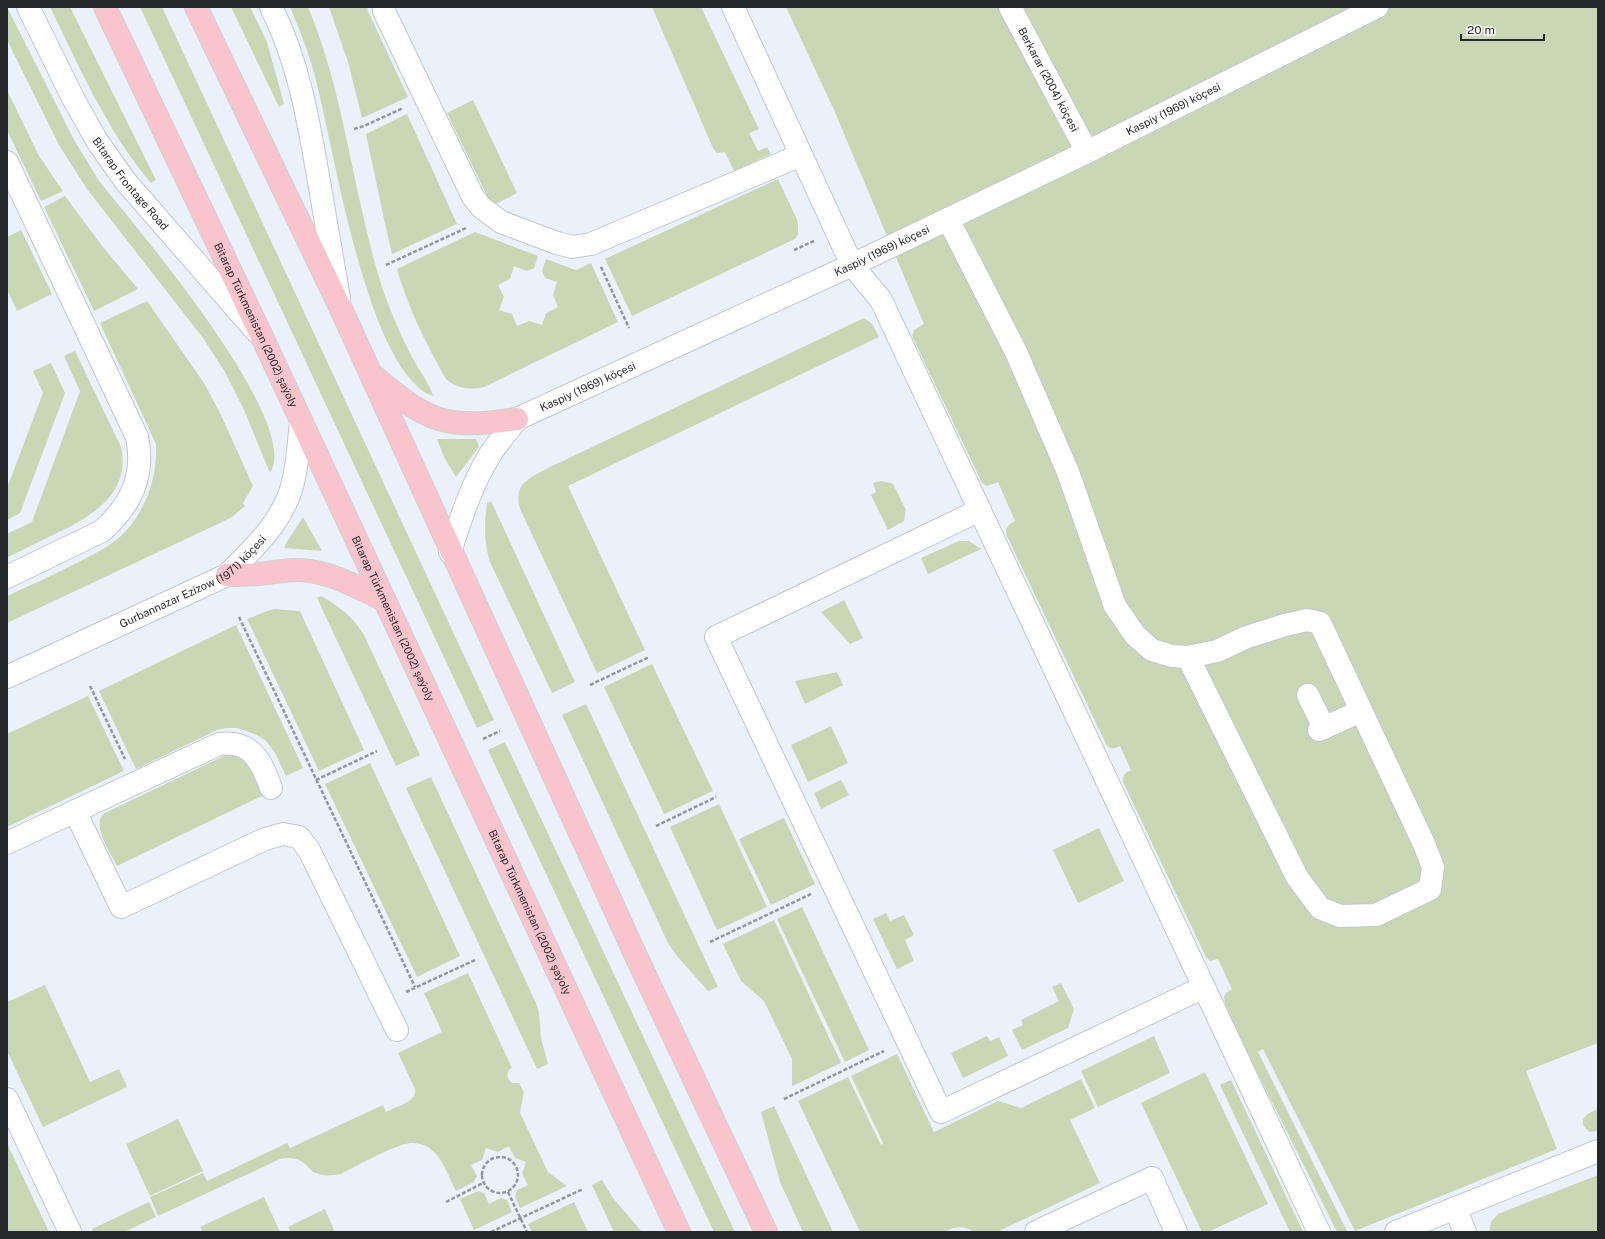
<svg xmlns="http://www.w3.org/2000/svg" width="1605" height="1239" font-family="'Public Sans',sans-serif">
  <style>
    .green { fill: #c9d7b5 }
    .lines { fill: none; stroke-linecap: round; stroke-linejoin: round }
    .minor-casing { stroke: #c1c7d0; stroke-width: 24 }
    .major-casing { stroke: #cfd0d1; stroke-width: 24 }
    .path { stroke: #90969c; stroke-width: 2.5; stroke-dasharray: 4 2; stroke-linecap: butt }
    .minor { stroke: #fff; stroke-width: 22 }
    .major { stroke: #f9c4cc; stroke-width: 22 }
    .labels { text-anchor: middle; stroke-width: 3; stroke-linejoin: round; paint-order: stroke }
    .street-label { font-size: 11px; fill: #26292c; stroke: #fdfdfd }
  </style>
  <rect width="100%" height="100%" fill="#eaf1fa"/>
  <path class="green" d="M 7,7 L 73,138 L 99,181 C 133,223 304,423 270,473 L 244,410 L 225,372 L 203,338 L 87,189 L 59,145 L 7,40 Z
    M 50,7 L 70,7 L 156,180 L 151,183 C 107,131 80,68 50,7 Z
    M 140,7 L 162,7 L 494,720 L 477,728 Z
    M 231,7 L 250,7 L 267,42 L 284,104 L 279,107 Z
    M 290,7 L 308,7 C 346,98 353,197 383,290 C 391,313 401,336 412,357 C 418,369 430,384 433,396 C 366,372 333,140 314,73 C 308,50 299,29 290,7 Z
    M 329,7 L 371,7 L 367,9 L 408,97 L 362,118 L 348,62 Z
    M 652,7 L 701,7 L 759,129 L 749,133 L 758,151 L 767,147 L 771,154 L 734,171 L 725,152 L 717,153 L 713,148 Z
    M 786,7 L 1598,7 L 1598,1043 L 1526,1071 L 1557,1149 L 1355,1231 L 1263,1049 L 1258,1052 L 1347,1231 L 1337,1232 L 1249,1056 L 1225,1004 L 1224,997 L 1226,993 L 1232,989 L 1218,959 L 1210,961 L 1206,957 L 1123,782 C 1123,775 1125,773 1131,770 L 1120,746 C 1114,749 1111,750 1106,744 L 1007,536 C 1004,528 1008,525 1015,521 L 998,482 L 987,486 L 982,483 L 914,340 L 912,336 L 914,330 L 924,324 L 834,110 Z
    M 7,90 L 39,156 L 63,191 L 41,201 L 7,130 Z
    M 473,100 L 517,193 L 492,206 L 447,113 Z
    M 407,114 L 457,224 L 392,254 L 384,219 L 366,134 Z
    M 778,179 L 798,222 L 798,234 L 795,239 L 632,316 L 605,259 Z
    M 65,196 L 103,247 L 138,289 L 94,311 L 44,207 Z
    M 21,230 L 52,294 L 17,311 L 7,289 L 7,237 Z
    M 475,232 L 538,256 L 534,268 L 527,271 L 514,266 L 510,279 L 498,285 L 504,297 L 499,310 L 512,314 L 517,326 L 529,321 L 542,325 L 546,313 L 558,307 L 553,295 L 557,282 L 545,278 L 542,271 L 546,259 L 576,270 L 591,263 L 618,322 L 484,387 C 470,390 457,389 446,379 C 426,344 408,308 397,269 Z
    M 147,301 L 204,383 L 221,415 L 253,486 L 243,503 L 245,506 L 232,517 L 220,523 L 7,623 L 7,596 C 31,585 55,574 79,562 C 93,554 109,547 121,536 C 145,513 158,477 156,444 L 100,323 Z
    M 864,318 L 872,324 L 879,337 L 568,486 L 645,650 L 597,673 L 521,511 C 511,484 530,478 550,467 Z
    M 75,351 L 121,447 C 131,494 91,517 55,534 C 39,542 24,549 8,557 L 7,534 L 32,522 L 80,391 L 64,356 Z
    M 51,363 L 65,393 L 20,513 L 7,520 L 7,488 L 43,393 L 33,371 Z
    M 437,439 L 476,439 L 479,447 L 456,477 L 445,459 Z
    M 880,481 L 891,483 L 893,484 L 906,510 L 904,521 L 888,530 L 871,495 L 876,492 L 873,483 Z
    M 491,501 L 575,682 L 552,693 L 490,562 C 484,543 484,523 487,503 Z
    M 303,517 L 322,551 L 285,548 L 285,545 Z
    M 959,541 L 969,541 L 981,549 L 928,574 L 921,558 Z
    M 321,596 C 339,606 353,617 364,635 L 420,755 L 396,766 L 317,598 Z
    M 844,600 L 863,638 L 850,644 L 821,612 Z
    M 274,609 L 300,611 L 364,750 L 319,771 L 247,619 L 267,611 Z
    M 236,625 L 303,768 L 286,776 L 275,753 L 266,741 L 257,735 L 238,728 L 227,728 L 217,730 L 136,769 L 99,691 Z
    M 652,664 L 713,791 L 664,814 L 604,687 Z
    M 837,672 L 843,685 L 805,704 L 795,681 Z
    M 88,696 L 124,771 L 7,827 L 7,734 Z
    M 586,704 L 718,987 L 708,991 L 677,956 L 668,943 L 562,715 Z
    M 831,726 L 848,763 L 808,782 L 791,745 Z
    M 505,742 L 735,1232 L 714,1232 L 488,750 Z
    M 242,753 L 266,794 L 117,866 C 111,853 92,826 103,814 L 228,754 Z
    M 370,763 L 460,956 L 417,977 L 325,784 Z
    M 431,777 L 536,1003 L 539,1013 L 541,1038 L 548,1064 L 537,1069 L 406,788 Z
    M 841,780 L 849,795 L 821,809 L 814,793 Z
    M 719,804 L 767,907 L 717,930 L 670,827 Z
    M 784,818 L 815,884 L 771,905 L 739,839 Z
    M 1099,828 L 1124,881 L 1078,903 L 1053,850 Z
    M 802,907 L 869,1050 L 845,1062 L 777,919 Z
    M 886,913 L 890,921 L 904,915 L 914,935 L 905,940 L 914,961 L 897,969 L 873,919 Z
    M 774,920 L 841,1063 L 792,1086 L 792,1059 L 764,1001 L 741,981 L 723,944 Z
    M 468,973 L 512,1068 C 505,1071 507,1079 512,1083 L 519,1083 L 524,1092 L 520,1113 L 548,1172 L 567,1186 L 520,1208 L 515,1197 L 517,1190 L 528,1185 L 522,1174 L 526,1162 L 515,1158 L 509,1146 L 498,1152 L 486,1148 L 482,1160 L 471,1165 L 477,1176 L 474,1182 L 456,1191 C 449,1178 444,1161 433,1151 C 427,1145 419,1143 411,1143 C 396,1144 356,1166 341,1174 C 332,1175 324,1177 316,1173 C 311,1172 310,1168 306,1165 C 300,1158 288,1157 280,1159 L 158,1216 L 150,1197 L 203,1173 L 207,1181 L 287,1143 L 290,1148 L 383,1105 L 386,1112 C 395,1107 418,1102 415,1089 L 398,1053 L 442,1032 L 424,993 Z
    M 1061,983 L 1074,1009 L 1068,1028 L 1022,1050 L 1012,1030 L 1023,1025 L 1021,1020 L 1059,1001 L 1052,987 Z
    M 45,985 L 90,1082 L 119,1069 L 127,1087 L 43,1127 L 7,1051 L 7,1002 Z
    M 987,1036 L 990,1041 L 999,1037 L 1008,1056 L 963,1078 L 951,1053 Z
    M 1154,1036 L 1170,1073 L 1098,1107 L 1081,1071 Z
    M 897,1054 L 934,1132 L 998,1101 L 1021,1108 L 1081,1079 L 1095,1108 L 1070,1120 L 1100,1183 L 997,1232 L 975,1232 L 966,1228 L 960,1227 L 953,1228 L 944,1232 L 860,1232 L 798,1101 L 848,1077 L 881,1145 L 883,1143 L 851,1076 Z
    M 1205,1072 L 1268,1204 L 1208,1232 L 1202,1232 L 1141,1103 Z
    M 1231,1080 L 1303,1232 L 1290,1232 L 1220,1085 Z
    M 774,1106 L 833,1232 L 803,1232 L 780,1182 L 761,1112 Z
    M 1598,1109 L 1598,1131 L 1590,1132 C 1575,1121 1586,1114 1598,1109 Z
    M 178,1119 L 203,1171 L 150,1196 L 126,1144 Z
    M 7,1143 L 49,1232 L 7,1232 Z
    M 1598,1175 L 1598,1232 L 1489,1232 L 1491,1222 L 1498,1214 Z
    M 602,1180 L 613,1198 L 642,1232 L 614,1232 L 592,1185 Z
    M 478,1191 L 484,1193 L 489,1204 L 501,1198 L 507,1200 L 512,1212 L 474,1230 L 460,1199 Z
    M 264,1197 L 280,1232 L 202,1232 L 200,1227 Z
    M 149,1202 L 156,1217 L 124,1232 L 93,1232 L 92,1229 Z
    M 574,1202 L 588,1232 L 532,1232 L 528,1224 Z
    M 325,1209 L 335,1232 L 290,1232 L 288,1227 Z"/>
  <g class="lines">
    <g class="minor-casing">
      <g id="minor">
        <path id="s1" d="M 28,7 L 73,98 L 97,141 L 126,182 L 256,331"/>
        <path d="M 271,7 C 298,60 308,118 318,176 C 325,217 332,258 339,298"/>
        <path d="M 733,7 L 852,265 L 881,300 L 1319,1232"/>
        <path id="s2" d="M 1010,7 L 1087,152"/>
        <path d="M 384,11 L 473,197 L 481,207 L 501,222 L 557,243 L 572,247 L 591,244 L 801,155"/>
        <path d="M 7,162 L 137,437 C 145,476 131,505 102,531 L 7,577"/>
        <path d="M 948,219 L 1016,352 L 1068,472 L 1115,606 L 1135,635 L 1152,650 L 1172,656 L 1188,657 L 1217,651 L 1247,637 L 1285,625 L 1307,620 L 1320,623 L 1424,844 L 1433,867 L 1430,889 L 1376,915 L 1340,916 L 1320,908 L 1297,877 L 1188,657"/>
        <path d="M 980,510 L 716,637 L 941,1112 L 1204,987"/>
        <path id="s3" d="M 450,552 C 461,518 472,483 491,453 C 499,441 509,430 517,419 L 852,265 L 948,219 L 1087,152 L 1377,7"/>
        <path id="s4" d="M 7,677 L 227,575 C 255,547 286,519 294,478 C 298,460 299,440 301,421"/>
        <path d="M 1308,695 L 1324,728"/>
        <path d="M 1319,730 L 1361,711"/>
        <path d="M 75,811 L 121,907 L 265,839 L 283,834 L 299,837 L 309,850 L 397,1030"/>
        <path d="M 7,843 L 219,744 C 252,740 261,761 271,788"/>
        <path d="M 7,1099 L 70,1232"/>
        <path d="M 1455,1208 L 1465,1232"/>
        <path d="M 1036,1232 L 1152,1178 L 1176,1232"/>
        <path d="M 1396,1232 L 1598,1151"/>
      </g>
    </g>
    <g class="major-casing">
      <g id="major">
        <path id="s5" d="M 105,7 L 263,339 L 679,1232"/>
        <path d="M 196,7 L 342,311 L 636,956 L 766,1232"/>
        <path d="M 371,374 C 392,391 419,416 447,421 C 470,426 494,422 517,419"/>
        <path d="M 227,575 C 237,575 248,575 258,574 C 272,573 286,569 301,570 C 331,572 357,587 384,600"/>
      </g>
    </g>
    <path class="path" d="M 354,129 L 364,126 L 403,108
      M 794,250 L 814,241
      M 386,265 L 466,228
      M 601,267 L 629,328
      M 239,617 L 415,987
      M 590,685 L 649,657
      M 90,686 L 125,759
      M 483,739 L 500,731
      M 316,780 L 377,751
      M 656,826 L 716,797
      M 710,942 L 811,894
      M 406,992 L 475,960
      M 784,1099 L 884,1051
      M482 1175a18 18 0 1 1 36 0a18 18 0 1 1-36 0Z
      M 508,1192 L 527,1232
      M 446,1202 L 483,1183
      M 491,1232 L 583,1189"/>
    <use href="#minor" class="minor"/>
    <use href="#major" class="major"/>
  </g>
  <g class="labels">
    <g class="street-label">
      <text dy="4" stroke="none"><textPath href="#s2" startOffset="82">Berkarar (2004) köçesi</textPath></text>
      <text dy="4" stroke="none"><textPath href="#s3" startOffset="876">Kaspiy (1969) köçesi</textPath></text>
      <text dy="4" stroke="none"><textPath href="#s1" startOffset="205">Bitarap Frontage Road</textPath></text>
      <text dy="4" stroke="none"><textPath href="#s3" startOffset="552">Kaspiy (1969) köçesi</textPath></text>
      <text dy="4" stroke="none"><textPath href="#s5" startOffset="352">Bitarap Türkmenistan (2002) şaýoly</textPath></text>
      <text dy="4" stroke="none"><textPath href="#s3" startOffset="228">Kaspiy (1969) köçesi</textPath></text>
      <text dy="4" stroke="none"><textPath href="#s4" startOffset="210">Gurbannazar Ezizow (1971) köçesi</textPath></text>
      <text dy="4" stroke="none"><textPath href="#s5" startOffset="676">Bitarap Türkmenistan (2002) şaýoly</textPath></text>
      <text dy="4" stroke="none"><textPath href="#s5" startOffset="1000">Bitarap Türkmenistan (2002) şaýoly</textPath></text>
    </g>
  </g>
  <rect width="1605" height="1239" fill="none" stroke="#26292c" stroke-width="16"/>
  <path d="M1461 34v6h83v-6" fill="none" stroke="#26292c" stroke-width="2"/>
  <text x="1467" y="34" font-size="12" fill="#26292c" stroke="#fdfdfd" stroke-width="3" paint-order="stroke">20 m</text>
</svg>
